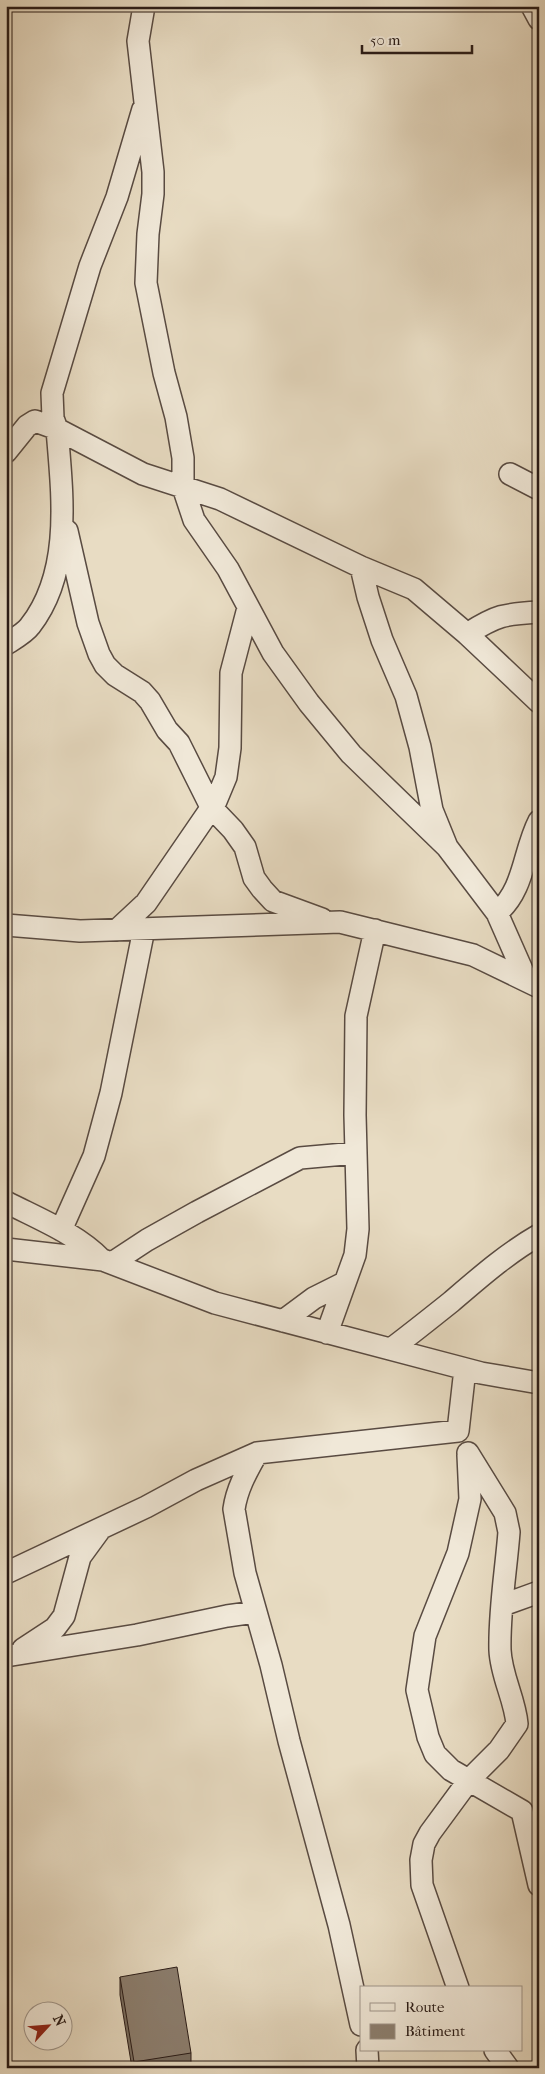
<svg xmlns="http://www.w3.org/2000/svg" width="545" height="2074" font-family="'IM FELL French Canon',serif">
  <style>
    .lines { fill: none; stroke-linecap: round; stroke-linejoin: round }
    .minor-casing { stroke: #594b42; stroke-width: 24 }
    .minor { stroke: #f0e8d8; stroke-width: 21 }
    .wall { fill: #786d60; stroke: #291b17 }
    .building { fill: #8c7f70; stroke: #291b17 }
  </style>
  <rect width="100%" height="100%" fill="#e8dcc3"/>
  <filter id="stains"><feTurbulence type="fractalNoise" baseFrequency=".004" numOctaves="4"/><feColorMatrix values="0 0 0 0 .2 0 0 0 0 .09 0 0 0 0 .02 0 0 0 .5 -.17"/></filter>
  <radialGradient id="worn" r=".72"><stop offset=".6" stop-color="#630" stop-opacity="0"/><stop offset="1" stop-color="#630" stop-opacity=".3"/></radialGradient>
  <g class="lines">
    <g class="minor-casing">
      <path id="minor" d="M 144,6 L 138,41 L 153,172 L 153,194 L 148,234 L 146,283 L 164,373 L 176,417 L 183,458 L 183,487 L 194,520 L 228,569 L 273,653 L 309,703 L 351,754 L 447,847
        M 532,6 L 539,19
        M 6,452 L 27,426 L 35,421 L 57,429 L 143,474 L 220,499 L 361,567 L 414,589 L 467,634 L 539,702
        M 510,474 L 539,489
        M 67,531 L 88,623 L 99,654 L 105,665 L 115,675 L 142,692 L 150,701 L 167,730 L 179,743 L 211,807 L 233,830 L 245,847 L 254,878 L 262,889 L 273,901 L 322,919
        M 361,567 L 368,597 L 382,640 L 406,696 L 420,747 L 432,810 L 447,847 L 497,913 L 527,981
        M 467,634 C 497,615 504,614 539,612
        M 6,644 C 14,639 25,633 30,626 C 73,571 62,493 57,429 L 53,418 L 52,393 L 90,266 L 117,197 L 143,109
        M 497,913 C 525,889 523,852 539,821
        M 6,925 L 80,931 L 340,922 L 473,955 L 539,987
        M 117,930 L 146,903 L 216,801 L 226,777 L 230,748 L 231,673 L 248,608
        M 6,1202 C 39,1219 77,1234 102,1260
        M 61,1230 L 94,1156 L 111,1093 L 144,929
        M 6,1249 L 103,1260 L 215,1303 L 481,1373 L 539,1383
        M 112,1263 L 147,1240 L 197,1212 L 300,1158 L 356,1153
        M 283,1321 L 314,1298 L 344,1283
        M 327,1333 L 355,1255 L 358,1229 L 355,1115 L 356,1016 L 375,930
        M 391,1349 C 411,1334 431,1318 451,1302 C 479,1278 506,1254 539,1235
        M 257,1453 C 247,1471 237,1488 234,1509 L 245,1573 L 271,1665 L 289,1741 L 339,1925 L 361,2025
        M 468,1455 L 470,1499 L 458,1553 L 425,1636 L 417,1690 L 428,1737 L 435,1754 L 451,1770 L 522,1811 L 539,1885
        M 6,1573 L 146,1507 L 196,1480 L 257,1453 L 458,1431 L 465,1369
        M 503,1605 L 539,1592
        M 23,1649 L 55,1628 L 64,1616 L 80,1557 L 99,1531
        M 6,1656 L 137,1635 L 227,1616 L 256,1612
        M 458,1988 L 422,1885 L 421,1860 L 424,1844 L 430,1833 L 469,1780 L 499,1750 L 517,1724 C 515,1699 501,1676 500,1650 C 499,1611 506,1571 509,1532 L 505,1513 L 468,1453
        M 367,2050 L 368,2068
        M 495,2050 L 508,2068"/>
    </g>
    <use href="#minor" class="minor"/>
  </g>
  <path class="wall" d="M 120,1977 L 191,2053 L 191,2068 L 132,2068 L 120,1995 Z"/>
  <path class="building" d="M 177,1967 L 191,2053 L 134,2062 L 120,1977 Z"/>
  <rect width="545" height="2074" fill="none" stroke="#e8dcc3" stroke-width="25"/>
  <rect x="8" y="8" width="530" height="2059" fill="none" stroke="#291b17" stroke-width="2.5"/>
  <rect x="12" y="12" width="520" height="2049" fill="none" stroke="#291b17"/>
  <rect x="360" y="1986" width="162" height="65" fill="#f0e8d8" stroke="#a0968b"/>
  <rect x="370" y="2003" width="25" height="8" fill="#f0e8d8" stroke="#a0968b"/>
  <text x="405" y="2012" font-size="15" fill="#291b17">Route</text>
  <rect x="370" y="2024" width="25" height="15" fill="#8c7f70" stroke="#a0968b"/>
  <text x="405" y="2036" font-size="15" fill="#291b17">Bâtiment</text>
  <g transform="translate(48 2026) rotate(64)"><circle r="24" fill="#f0e8d8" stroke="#a0968b"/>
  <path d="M0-4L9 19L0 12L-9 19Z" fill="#8f2418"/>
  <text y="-8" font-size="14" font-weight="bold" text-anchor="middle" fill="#291b17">N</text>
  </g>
  <path d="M362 45v8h110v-8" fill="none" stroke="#291b17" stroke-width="2.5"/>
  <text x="370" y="45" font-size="15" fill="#291b17" stroke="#f0e8d8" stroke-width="4" paint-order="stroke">50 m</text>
  <rect width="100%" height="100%" filter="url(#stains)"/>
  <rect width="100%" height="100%" fill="url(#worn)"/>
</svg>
